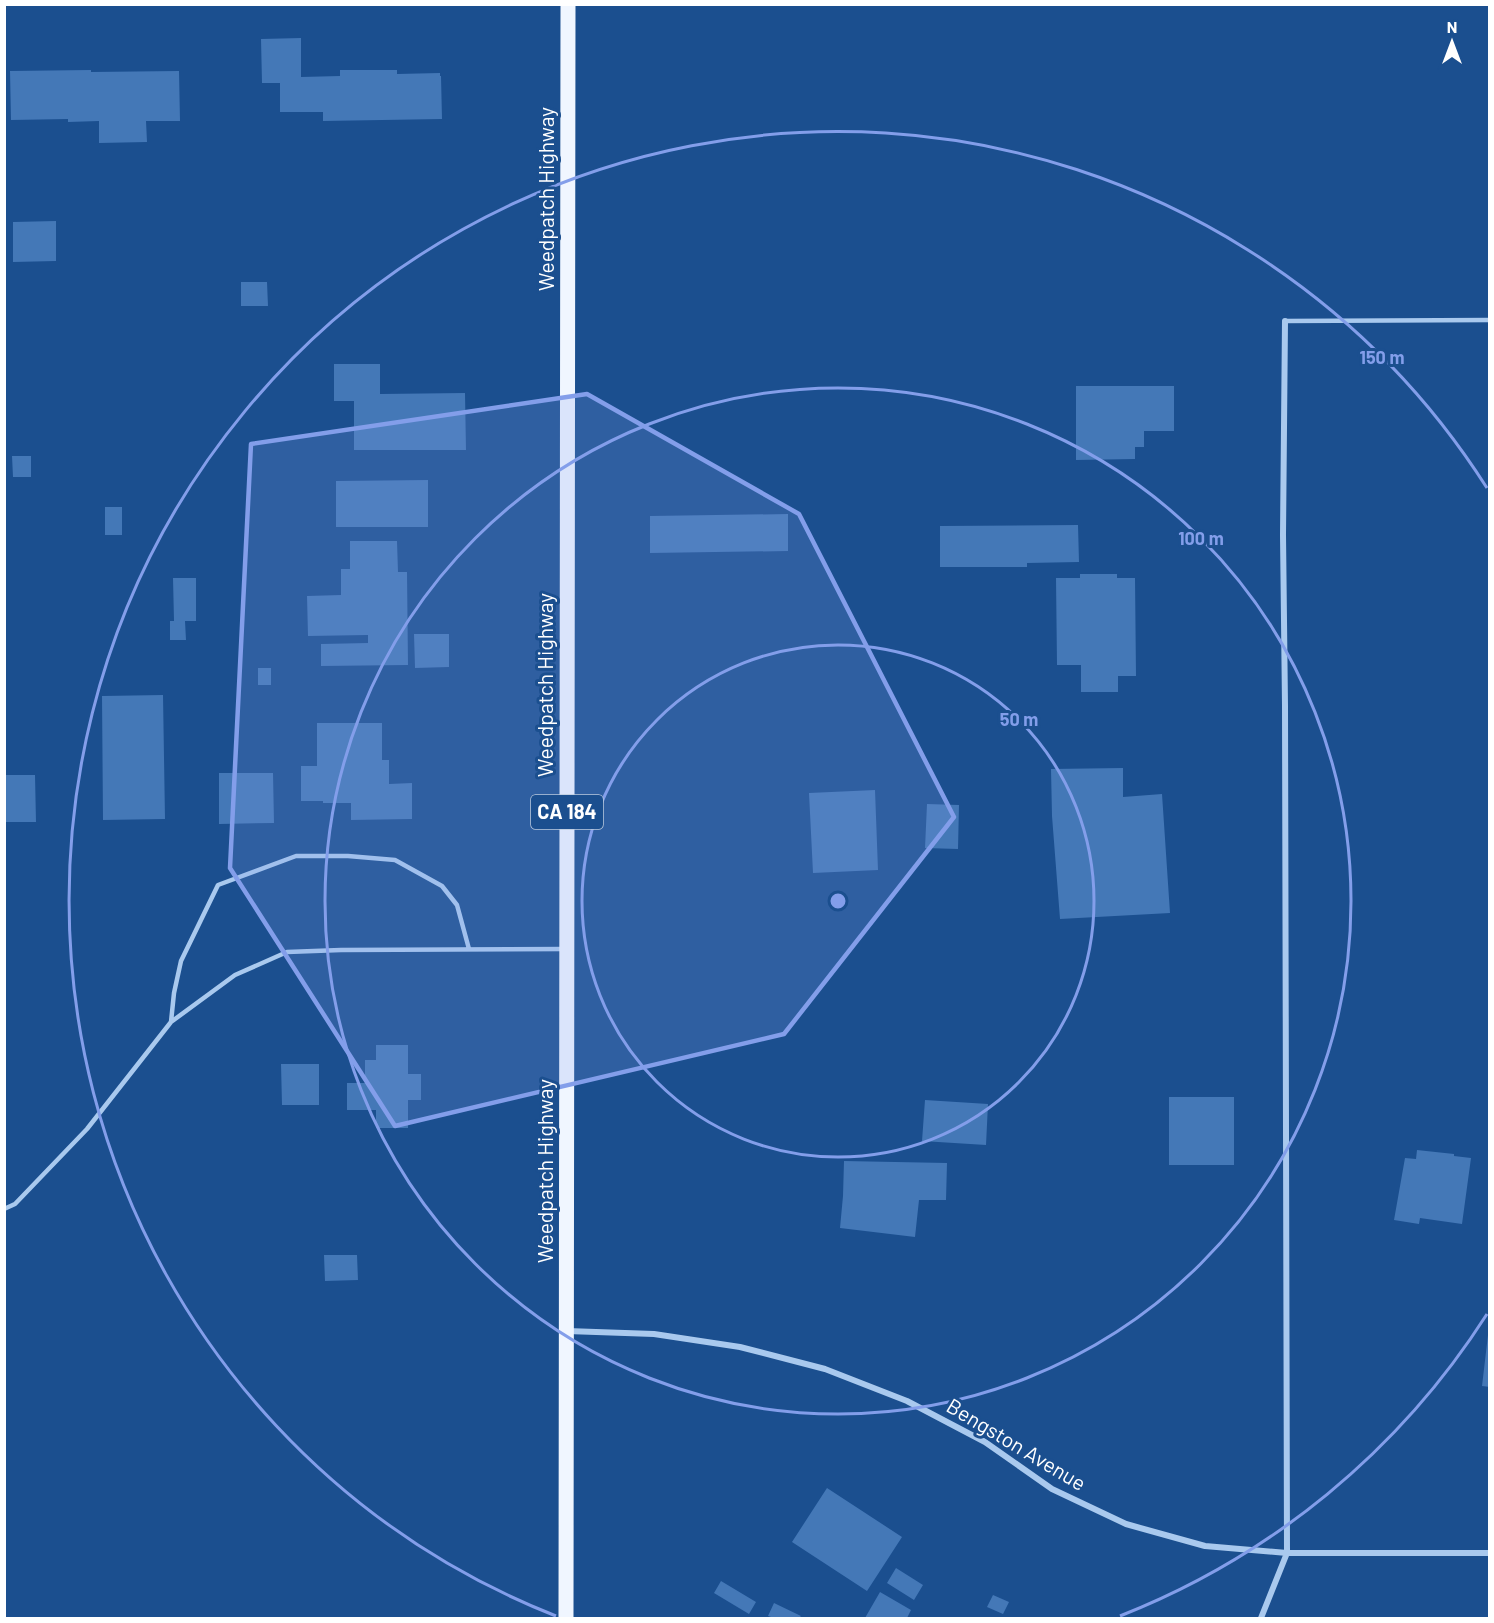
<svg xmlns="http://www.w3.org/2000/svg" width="1494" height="1623" font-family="Barlow,sans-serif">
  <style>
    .building { fill: #4478b7 }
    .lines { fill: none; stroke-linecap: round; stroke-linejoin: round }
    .service { stroke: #a9c9ee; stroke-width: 4.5 }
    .minor { stroke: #a9c9ee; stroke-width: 6 }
    .primary { stroke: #f0f6ff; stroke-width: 15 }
    .marked { fill: #839eea; fill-opacity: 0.2; stroke: #839eea; stroke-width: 4.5; stroke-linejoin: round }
    .ring { fill: none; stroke: #839eea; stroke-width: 3 }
    .labels { text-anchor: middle; stroke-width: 6; stroke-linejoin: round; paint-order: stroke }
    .shield { fill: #1b4f8f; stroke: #bbcadd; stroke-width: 1.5 }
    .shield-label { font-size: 20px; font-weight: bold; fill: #fff }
    .street-label { font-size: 21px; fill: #fff; stroke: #1b4f8f }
    .centre { fill: #839eea; stroke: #1b4f8f; stroke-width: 3 }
    .ring-label { font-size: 18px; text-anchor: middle; font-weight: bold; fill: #839eea; stroke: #1b4f8f; stroke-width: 6; stroke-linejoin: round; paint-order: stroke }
  </style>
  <rect width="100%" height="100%" fill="#1b4f8f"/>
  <path class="building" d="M 301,38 L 301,77 L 340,76 L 340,70 L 397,70 L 397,74 L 440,73 L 440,76 L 441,76 L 442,119 L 323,121 L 323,112 L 280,112 L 280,83 L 262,83 L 261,39 Z
    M 91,70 L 91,72 L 179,71 L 180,121 L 146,121 L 147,142 L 99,143 L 99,121 L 68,122 L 68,119 L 11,120 L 10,71 Z
    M 56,221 L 56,261 L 13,262 L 13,222 Z
    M 241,282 L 267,282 L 268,306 L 241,306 Z
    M 334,364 L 380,364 L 380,394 L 465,393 L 466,450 L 354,450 L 354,401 L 334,401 Z
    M 1076,386 L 1174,386 L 1174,431 L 1144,431 L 1144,447 L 1135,447 L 1135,459 L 1076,460 Z
    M 12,456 L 31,456 L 31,477 L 13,477 Z
    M 428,480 L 428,527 L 336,527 L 336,481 Z
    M 105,507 L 122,507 L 122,535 L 105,535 Z
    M 788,514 L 788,551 L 650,553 L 650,516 Z
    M 1078,525 L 1079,562 L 1027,563 L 1027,567 L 940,567 L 940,526 Z
    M 350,541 L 397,541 L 398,572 L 407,572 L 408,665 L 321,666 L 321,644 L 368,643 L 368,635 L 308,636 L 307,596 L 341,595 L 341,569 L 350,569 Z
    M 1080,574 L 1117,574 L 1117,578 L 1135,578 L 1136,676 L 1118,676 L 1118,692 L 1081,692 L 1081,665 L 1057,665 L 1056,578 L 1080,578 Z
    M 173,578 L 196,578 L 196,621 L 185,621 L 186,640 L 170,640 L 170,621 L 174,621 Z
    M 414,634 L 449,634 L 449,667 L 415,668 Z
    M 258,668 L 271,668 L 271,685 L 258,685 Z
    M 163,695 L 165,819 L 103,820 L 102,696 Z
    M 317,723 L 382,723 L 382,760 L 389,760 L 389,784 L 412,783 L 412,819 L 351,820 L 351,803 L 323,803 L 323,801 L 301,801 L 301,766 L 317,766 Z
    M 1123,768 L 1123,797 L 1162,794 L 1170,913 L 1060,919 L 1052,816 L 1051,769 Z
    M 219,773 L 273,773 L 274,823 L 219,824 Z
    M 4,775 L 35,775 L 36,822 L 4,822 Z
    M 875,790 L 878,870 L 813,873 L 809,793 Z
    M 927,804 L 959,805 L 958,849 L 925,848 Z
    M 376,1045 L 408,1045 L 408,1074 L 421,1074 L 421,1100 L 408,1100 L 408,1128 L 376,1128 L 376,1110 L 347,1110 L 347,1083 L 365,1083 L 365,1060 L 376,1060 Z
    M 281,1064 L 319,1064 L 319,1105 L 282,1105 Z
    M 1169,1097 L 1234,1097 L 1234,1165 L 1169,1165 Z
    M 925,1100 L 988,1104 L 986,1145 L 922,1141 Z
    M 1417,1150 L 1454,1154 L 1454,1156 L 1471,1158 L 1462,1224 L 1420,1218 L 1419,1224 L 1394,1220 L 1405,1158 L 1416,1159 Z
    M 844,1161 L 947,1163 L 946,1200 L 919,1200 L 915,1237 L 840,1228 L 843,1196 Z
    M 324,1255 L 357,1255 L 358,1280 L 325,1281 Z
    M 1488,1335 L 1490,1335 L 1490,1387 L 1482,1386 Z
    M 827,1488 L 902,1537 L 867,1591 L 792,1542 Z
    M 896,1568 L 923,1585 L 914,1600 L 887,1583 Z
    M 721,1581 L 756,1602 L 749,1614 L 714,1593 Z
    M 880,1592 L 911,1610 L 907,1618 L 865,1618 Z
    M 993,1595 L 1009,1602 L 1003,1614 L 987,1607 Z
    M 774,1603 L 801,1616 L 799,1618 L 774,1618 L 768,1616 Z"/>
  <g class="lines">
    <path class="service" d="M 1285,321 L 1490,320
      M 171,1022 L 174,993 L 181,961 L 218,885 L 296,856 L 348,856 L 395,860 L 442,886 L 457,905 L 469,949
      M 4,1209 L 15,1204 L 87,1129 L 171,1022 L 235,975 L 287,952 L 341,950 L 566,949"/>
    <path class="minor" d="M 567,1331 L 654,1334 L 740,1347 L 825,1369 L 907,1401 L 985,1442 L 1052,1489 L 1126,1524 L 1205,1546 L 1287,1553 L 1490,1553
      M 1261,1618 L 1287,1553 L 1285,706 L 1283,535 L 1285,321"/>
    <path class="primary" d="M 566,1618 L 568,4"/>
  </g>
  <path class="marked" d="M 587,394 L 799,514 L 954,817 L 784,1034 L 395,1126 L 230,868 L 251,444 Z"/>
  <g class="ring">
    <circle cx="838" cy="901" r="256"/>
    <circle cx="838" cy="901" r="513"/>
    <path d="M1487 1314A769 769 0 0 1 1120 1616M556 1616A769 769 0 1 1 1487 488"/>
  </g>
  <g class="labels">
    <rect class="shield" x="531" y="795" width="72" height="34" rx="4.5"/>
    <g class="shield-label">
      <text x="567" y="819">CA 184</text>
    </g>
    <g class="street-label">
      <text transform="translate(547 199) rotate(-90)" y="7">Weedpatch Highway</text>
      <text transform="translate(546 685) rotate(-90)" y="7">Weedpatch Highway</text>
      <text transform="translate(546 1171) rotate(-90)" y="7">Weedpatch Highway</text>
      <text transform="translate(1016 1445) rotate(31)" y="7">Bengston Avenue</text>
    </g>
  </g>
  <circle cx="838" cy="901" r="9" class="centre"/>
  <g class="ring-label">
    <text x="1382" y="364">150 m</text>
    <text x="1201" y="545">100 m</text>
    <text x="1019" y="726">50 m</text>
  </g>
  <rect width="1494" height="1623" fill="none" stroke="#ffffff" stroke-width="12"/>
  <g transform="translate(1452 42)" stroke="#1b4f8f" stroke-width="4.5" paint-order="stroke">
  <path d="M0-4.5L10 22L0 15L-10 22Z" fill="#ffffff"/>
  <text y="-9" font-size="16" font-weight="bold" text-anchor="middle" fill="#ffffff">N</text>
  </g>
</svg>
